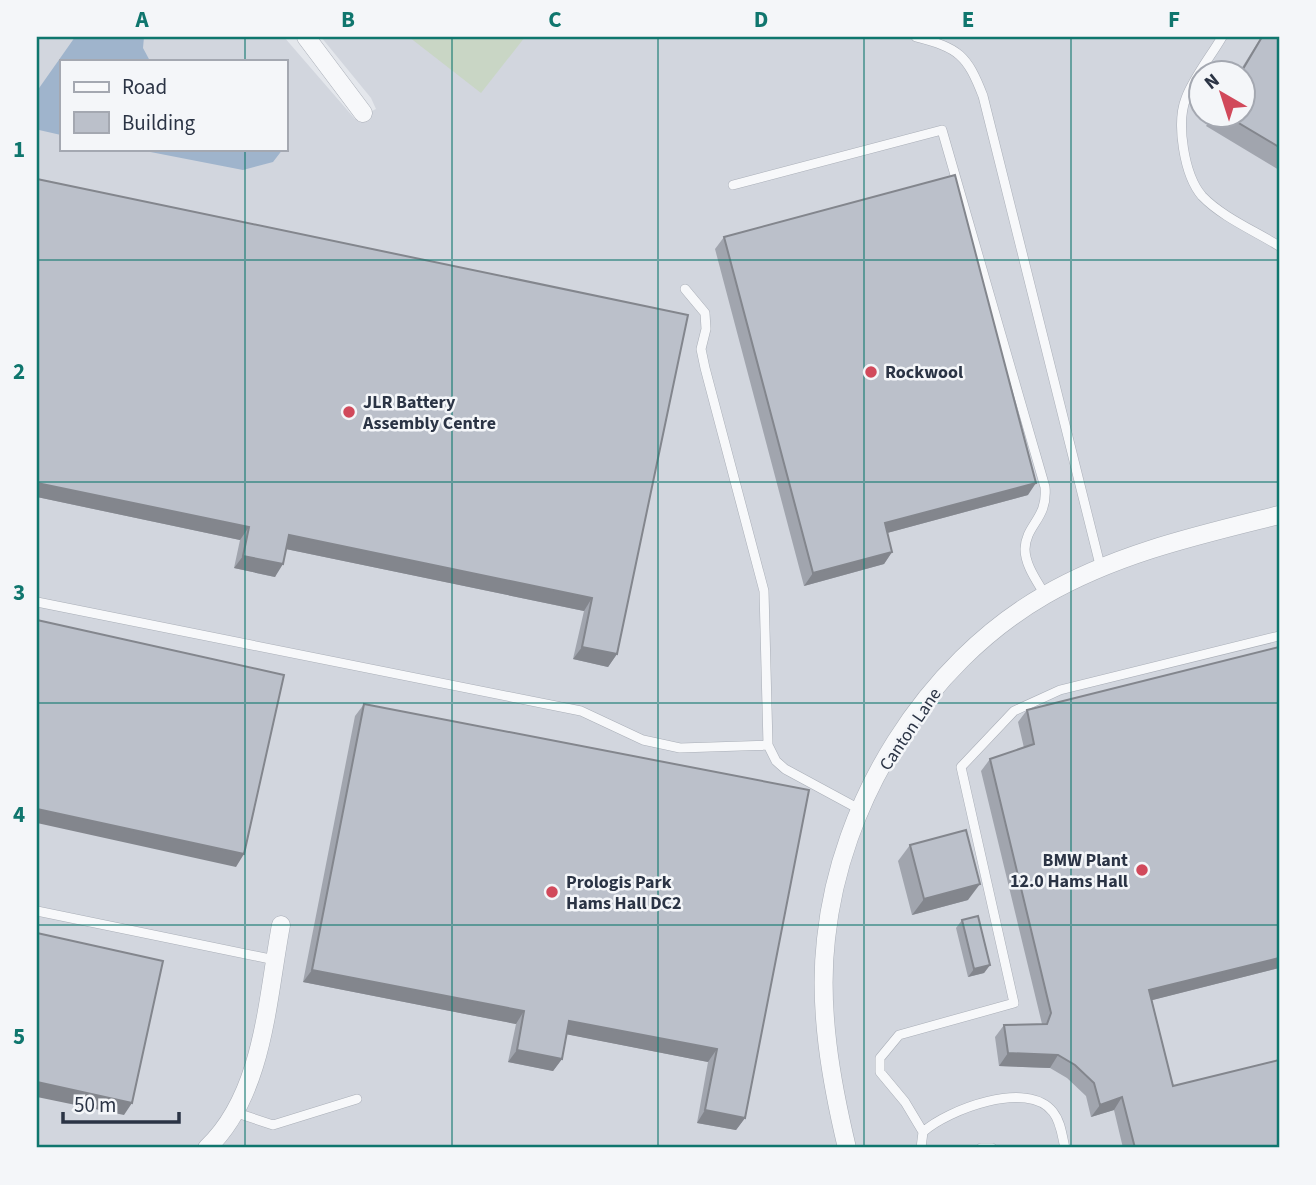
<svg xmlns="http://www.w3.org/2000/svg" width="1316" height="1185" font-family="'Source Sans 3',sans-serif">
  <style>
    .built { fill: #d2d6de; fill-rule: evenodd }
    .green { fill: #c9d6c5 }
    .water { fill: #9fb4cc }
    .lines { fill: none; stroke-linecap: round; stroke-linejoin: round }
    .service-casing { stroke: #a9aeb7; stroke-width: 10 }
    .minor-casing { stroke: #a9aeb7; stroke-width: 19 }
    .service { stroke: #f7f8fa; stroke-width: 9 }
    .minor { stroke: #f7f8fa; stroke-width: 18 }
    .wall { fill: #a1a5ae }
    .shaded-wall { fill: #83868d }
    .building { fill: #bbc0ca; stroke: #83868d; stroke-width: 2 }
    .grid { fill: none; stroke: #0f766e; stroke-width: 2; stroke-opacity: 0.55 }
    .poi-dot { fill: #d1495b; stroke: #f4f6f9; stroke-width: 2.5 }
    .labels { text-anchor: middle; stroke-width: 5; stroke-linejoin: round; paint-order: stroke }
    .poi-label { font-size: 18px; font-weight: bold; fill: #2b3445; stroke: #f4f6f9; text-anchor: start }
    .street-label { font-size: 18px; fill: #2b3445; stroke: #f4f6f9 }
    .neatline { fill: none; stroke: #0f766e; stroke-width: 2.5 }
    .grid-label { font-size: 23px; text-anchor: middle; font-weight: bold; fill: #0f766e }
  </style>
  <rect width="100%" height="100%" fill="#e4e7ec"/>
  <path class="built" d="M 37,37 L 284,37 L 355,119 L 376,109 L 371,98 L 321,37 L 1279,37 L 1279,1148 L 37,1148 ZM 61,61 L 285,61 L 285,149 L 61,149 ZM 1200,74 L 1242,74 L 1242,116 L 1200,116 Z"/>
  <path class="green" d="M 409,37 L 525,37 L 481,93 Z"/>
  <path class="water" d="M 75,37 L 144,37 L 143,48 L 150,61 L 61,61 L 61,135 L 39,130 L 37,91 Z
    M 135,149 L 283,149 L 273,162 L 243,170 Z"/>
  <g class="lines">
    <g class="service-casing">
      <path id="service" d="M 916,37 C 959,48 967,55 983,96 L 1101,569
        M 1222,37 C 1211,56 1194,77 1186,98 C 1176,123 1184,175 1202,196 C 1222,217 1255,231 1279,246
        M 733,185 L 942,130 L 1045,487 C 1048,519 1026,524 1025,549 C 1025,565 1037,581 1045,595
        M 685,289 L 705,313 L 706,329 L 701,349 L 705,368 L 764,591 L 768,745 L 776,761 L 785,769 L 859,809
        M 37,602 L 581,711 L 643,740 L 680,748 L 768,745
        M 37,911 L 275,960
        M 237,1113 L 273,1125 L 357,1099
        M 923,1132 L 905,1102 L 880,1072 L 880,1058 L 899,1035 L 1014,1003 L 961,767 L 1014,711 L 1060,690 L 1279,636
        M 921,1148 L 923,1132 C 947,1110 1028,1079 1053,1112 C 1061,1122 1062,1136 1065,1148
        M 981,1148 L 992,1148"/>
    </g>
    <g class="minor-casing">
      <path id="minor" d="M 306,37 L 363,113
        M 207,1148 C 264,1094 267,999 281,925
        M 847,1148 C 831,1081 818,1008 826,939 C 840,802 925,664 1045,595 C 1118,553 1199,535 1279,515"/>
    </g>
    <use href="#service" class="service"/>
    <use href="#minor" class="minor"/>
  </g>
  <path class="wall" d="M 1261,37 L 1279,37 L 1279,170 L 1206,126 L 1213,116 L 1242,116 L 1242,74 L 1238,74 Z
    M 724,237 L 1028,495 L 887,533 L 892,552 L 884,564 L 804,586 L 715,249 Z
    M 688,315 L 617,654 L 608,667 L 573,659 L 584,611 L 286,549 L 275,577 L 234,568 L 240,540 L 37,497 Z
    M 1279,647 L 1279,968 L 1152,1000 L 1173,1086 L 1279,1148 L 1123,1148 L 1114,1110 L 1091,1117 L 1086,1096 L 1067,1078 L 1050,1068 L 999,1066 L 995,1037 L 1004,1025 L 1042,1024 L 981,771 L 990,759 L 1024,748 L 1018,722 L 1027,710 Z
    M 364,704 L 809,790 L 745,1118 L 736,1130 L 697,1123 L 708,1062 L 566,1034 L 562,1059 L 553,1071 L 508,1062 L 516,1024 L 303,982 L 355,716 Z
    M 910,845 L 968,900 L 912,915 L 898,861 Z
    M 962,920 L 990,965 L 984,973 L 968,977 L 956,928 Z"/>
  <path class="shaded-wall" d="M 37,483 L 249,527 L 240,540 L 37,497 Z
    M 1036,483 L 1028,495 L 876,536 L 885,523 Z
    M 289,535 L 592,598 L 584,611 L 281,548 Z
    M 892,552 L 884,564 L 804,586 L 813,573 Z
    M 243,556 L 283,564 L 275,577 L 234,568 Z
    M 582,647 L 617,654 L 608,667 L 573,659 Z
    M 37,809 L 244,854 L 236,867 L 37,823 Z
    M 980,884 L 968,900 L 912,915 L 924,899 Z
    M 1279,958 L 1279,968 L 1141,1003 L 1149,990 Z
    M 990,965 L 984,973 L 968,977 L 974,969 Z
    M 312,970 L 524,1011 L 516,1024 L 303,982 Z
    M 569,1021 L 717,1049 L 708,1062 L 560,1033 Z
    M 517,1050 L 562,1059 L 553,1071 L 508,1062 Z
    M 1008,1053 L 1058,1055 L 1050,1068 L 999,1066 Z
    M 37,1082 L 132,1103 L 124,1115 L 37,1097 Z
    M 1122,1097 L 1114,1110 L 1091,1117 L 1100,1105 Z
    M 705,1110 L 745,1118 L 736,1130 L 697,1123 Z"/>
  <path class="building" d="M 1262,37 L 1279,37 L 1279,147 L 1227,116 L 1242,116 L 1242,74 L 1240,74 Z
    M 955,175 L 1036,483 L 885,523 L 892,552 L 813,573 L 724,237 Z
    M 37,179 L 688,315 L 617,654 L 582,647 L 592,598 L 289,535 L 283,564 L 243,556 L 249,527 L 37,483 Z
    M 37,620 L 284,675 L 244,854 L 37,809 Z
    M 1279,647 L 1279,958 L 1149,990 L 1173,1086 L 1279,1060 L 1279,1148 L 1135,1148 L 1122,1097 L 1100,1105 L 1094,1083 L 1075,1065 L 1058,1055 L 1008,1053 L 1004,1025 L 1047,1024 L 1051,1013 L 990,759 L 1034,744 L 1027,710 Z
    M 364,704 L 809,790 L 745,1118 L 705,1110 L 717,1049 L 569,1021 L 562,1059 L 517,1050 L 524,1011 L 312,970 Z
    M 966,830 L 980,884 L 924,899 L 910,845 Z
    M 978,916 L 990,965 L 974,969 L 962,920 Z
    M 37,933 L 163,961 L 132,1103 L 37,1082 Z"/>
  <path class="grid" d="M 245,37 L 245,61M 452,37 L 452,1148M 658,37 L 658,1148M 864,37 L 864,1148M 1071,37 L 1071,1148M 245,149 L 245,1148M 37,260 L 1279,260M 37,482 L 1279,482M 37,703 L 1279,703M 37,925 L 1279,925"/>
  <g class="poi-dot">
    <circle cx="871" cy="372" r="7"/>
    <circle cx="349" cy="412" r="7"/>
    <circle cx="1142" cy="870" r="7"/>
    <circle cx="552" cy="892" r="7"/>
  </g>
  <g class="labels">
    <g class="poi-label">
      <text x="885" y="378">Rockwool</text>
      <text x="363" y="408">JLR Battery<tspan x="363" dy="21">Assembly Centre</tspan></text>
      <text x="1128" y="866" text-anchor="end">BMW Plant<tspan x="1128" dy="21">12.0 Hams Hall</tspan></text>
      <text x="566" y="888">Prologis Park<tspan x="566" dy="21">Hams Hall DC2</tspan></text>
    </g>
    <g class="street-label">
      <text transform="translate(910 729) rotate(-56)" y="6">Canton Lane</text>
    </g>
  </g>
  <rect width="1316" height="1185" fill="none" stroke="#f4f6f9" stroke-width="77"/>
  <rect x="60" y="60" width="228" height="91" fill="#f4f6f9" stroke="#a4a8b1" stroke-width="2"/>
  <rect x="74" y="82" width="35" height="10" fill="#f7f8fa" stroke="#a4a8b1" stroke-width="2"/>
  <text x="122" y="94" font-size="21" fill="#2b3445">Road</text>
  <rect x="74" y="112" width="35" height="21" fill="#bbc0ca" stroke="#a4a8b1" stroke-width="2"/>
  <text x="122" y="130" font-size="21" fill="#2b3445">Building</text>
  <g transform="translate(1222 94) rotate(321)"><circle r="33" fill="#f4f6f9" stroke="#a4a8b1" stroke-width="2"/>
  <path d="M0-5L12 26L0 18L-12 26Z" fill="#d1495b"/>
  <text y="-10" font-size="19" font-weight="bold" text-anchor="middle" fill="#2b3445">N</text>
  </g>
  <path d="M63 1112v10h116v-10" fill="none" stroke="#2b3445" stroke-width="3.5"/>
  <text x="74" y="1112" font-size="21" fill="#2b3445" stroke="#f4f6f9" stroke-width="5" paint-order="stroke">50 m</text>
  <rect x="38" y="38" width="1240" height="1108" class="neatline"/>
  <g class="grid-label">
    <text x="142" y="27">A</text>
    <text x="348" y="27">B</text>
    <text x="555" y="27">C</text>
    <text x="761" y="27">D</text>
    <text x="968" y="27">E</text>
    <text x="1174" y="27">F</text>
    <text x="19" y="157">1</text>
    <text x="19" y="379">2</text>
    <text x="19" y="600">3</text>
    <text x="19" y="822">4</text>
    <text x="19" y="1044">5</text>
  </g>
</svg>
